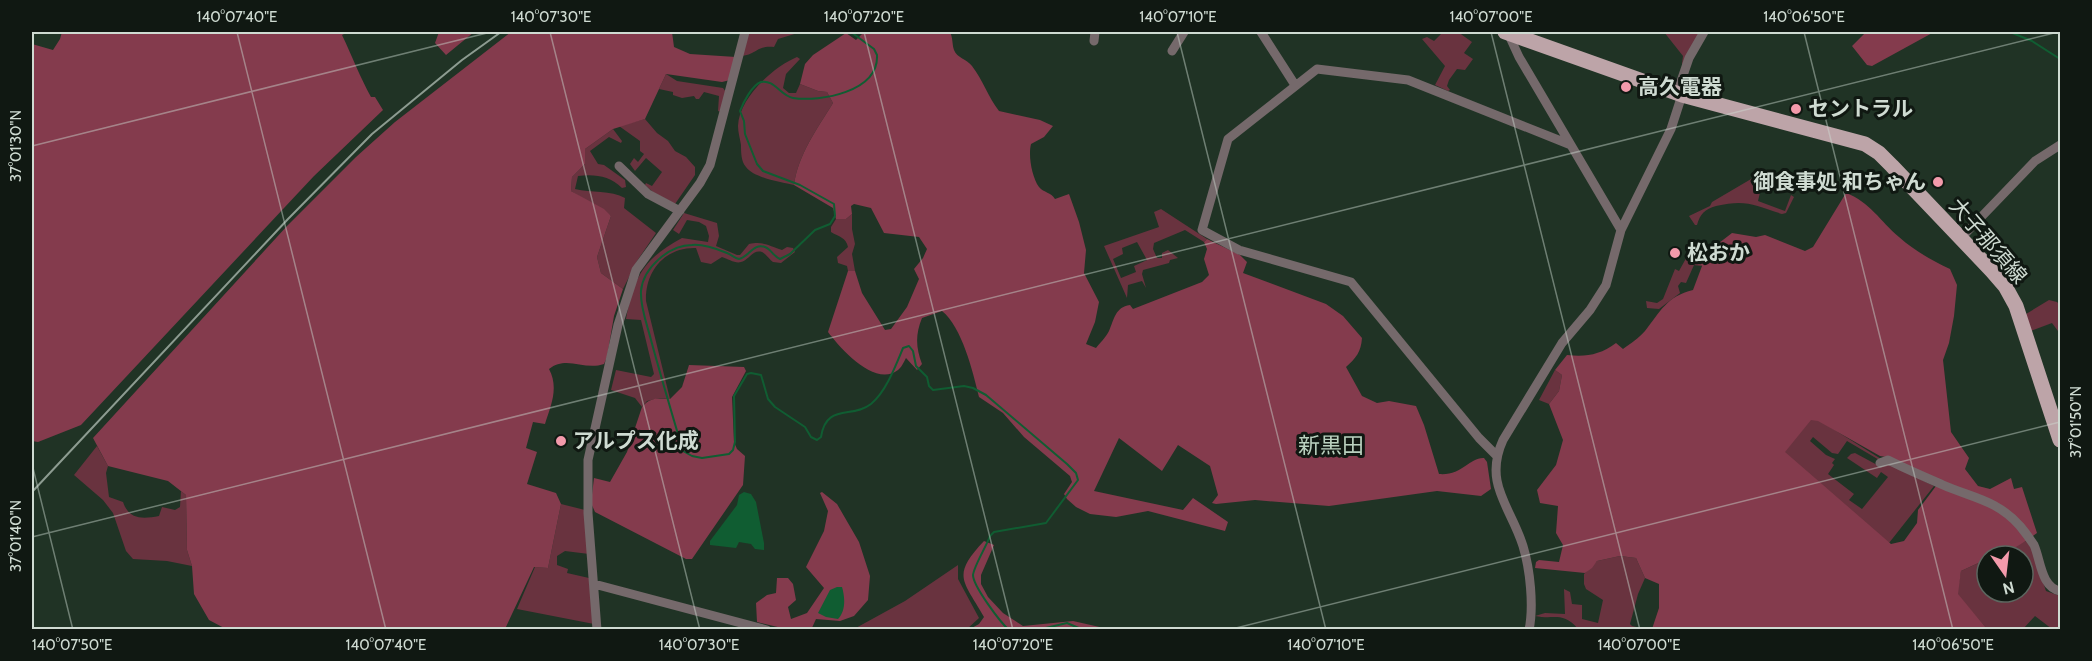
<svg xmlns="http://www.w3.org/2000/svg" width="2092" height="661" font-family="Cabin,'Noto Sans JP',sans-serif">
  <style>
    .green { fill: #69333f; fill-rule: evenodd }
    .forest { fill: #843b4d; fill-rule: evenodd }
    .water { fill: #105d32 }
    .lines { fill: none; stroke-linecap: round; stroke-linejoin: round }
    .stream { stroke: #105d32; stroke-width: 2 }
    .street { stroke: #75696b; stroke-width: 9 }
    .primary { stroke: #bda4a8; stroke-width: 15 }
    .rail { stroke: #8d9c91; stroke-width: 2 }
    .ticks { fill: none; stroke: #cfdbd2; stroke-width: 1.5; stroke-opacity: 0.45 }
    .poi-dot { fill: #f39aab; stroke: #101812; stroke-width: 2 }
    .labels { text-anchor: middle; stroke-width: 6; stroke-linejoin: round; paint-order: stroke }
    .poi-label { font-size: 21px; font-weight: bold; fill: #cfdbd2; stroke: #101812; text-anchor: start }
    .street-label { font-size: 21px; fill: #cfdbd2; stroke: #101812 }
    .neighbourhood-label { font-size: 22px; fill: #bad1bf; stroke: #101812 }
    .neatline { fill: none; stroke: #cfdbd2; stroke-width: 2 }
    .ticks-label { font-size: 15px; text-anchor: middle; fill: #cfdbd2 }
  </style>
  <rect width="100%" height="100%" fill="#203325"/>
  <path class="green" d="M 749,32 L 801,32 L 778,39 L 774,47 C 757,45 756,55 742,56 Z
    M 1443,32 L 1458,32 L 1472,42 L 1464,53 L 1473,59 L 1465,70 L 1457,69 L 1449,80 L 1447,86 L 1450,90 L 1448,91 L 1435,85 L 1445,66 L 1422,39 L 1427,37 L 1434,41 Z
    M 1664,32 L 1701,32 L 1684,67 L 1682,64 L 1683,56 Z
    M 797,57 L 800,59 L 786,74 L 783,88 L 789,93 L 796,93 L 800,84 L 818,91 L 827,92 L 833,103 C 817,129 798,155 794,185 C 781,182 754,178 746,167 C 741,162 741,151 741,145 C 740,139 738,132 738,126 C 739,98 773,67 797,57 Z
    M 666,74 L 677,81 L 723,88 L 726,92 L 721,112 L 718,111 L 719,96 L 704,92 L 699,99 L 696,99 L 694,96 L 682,98 L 673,95 L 673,92 L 659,89 Z
    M 645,119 L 657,133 L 668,141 L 675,151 L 686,157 L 695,167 L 695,175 L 675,204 L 653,192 L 645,185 L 646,183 L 652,186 L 662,172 L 646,158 L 635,171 L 630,164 L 634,158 L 638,162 L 644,154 L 640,151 L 640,141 L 619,126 Z
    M 613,129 L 622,141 L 621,143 L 609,137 L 590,151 L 598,164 L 604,165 L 625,180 L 626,187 L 622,188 C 610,176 595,174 578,176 L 575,189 C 591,193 611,190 625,198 L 624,208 L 656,233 L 637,261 L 623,289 L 601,273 L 597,257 L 611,216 L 571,191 L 572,177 L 585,164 L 585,149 Z
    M 1763,172 L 1800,175 L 1798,181 L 1785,180 L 1781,191 L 1762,184 L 1758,201 L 1785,211 L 1791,195 L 1794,197 L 1786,213 L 1782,214 C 1754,205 1746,199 1716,206 C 1705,209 1700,214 1697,225 L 1695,225 L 1689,216 L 1710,206 L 1712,202 Z
    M 1161,209 L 1207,239 L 1204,242 L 1185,230 L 1154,243 L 1153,249 L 1157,258 L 1162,258 L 1162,253 L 1168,250 L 1178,258 L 1170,260 L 1169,263 L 1143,270 L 1142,274 L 1146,288 L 1142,281 L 1128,285 L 1127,298 L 1104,246 L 1159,227 L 1154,212 ZM 1137,242 L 1147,260 L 1134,266 L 1136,272 L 1121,278 L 1113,259 L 1123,254 L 1122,248 Z
    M 684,213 L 717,223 L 719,236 L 716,246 L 737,255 L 740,255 L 749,244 C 764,241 769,246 782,250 L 787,247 L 793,248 L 795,252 L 781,263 L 773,262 C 769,259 766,254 762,252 C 753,249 749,260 741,262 C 736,264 728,259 722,257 L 711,264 L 701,262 L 696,248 C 665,247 645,271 646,301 L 670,399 L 660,398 L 647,401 L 642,407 L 635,398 L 611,390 L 616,370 L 651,377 L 654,374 L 641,320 L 626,319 C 634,277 643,259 682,238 L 708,242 L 709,236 L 706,226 L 699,222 L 687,220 L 679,234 L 673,230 Z
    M 852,214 L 852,229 L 855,244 L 852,254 L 855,271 L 848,271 L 847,266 L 838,263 L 837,257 L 848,247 C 846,237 839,237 831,232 L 831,227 L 836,219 L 846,219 Z
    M 1694,251 L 1697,259 L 1702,266 L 1694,265 L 1686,283 L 1681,282 L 1678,286 L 1680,293 L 1659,309 L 1647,308 L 1646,301 L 1657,303 L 1663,299 L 1675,269 L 1679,271 L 1689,253 L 1691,261 L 1694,261 Z
    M 2049,300 L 2057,302 L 2060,305 L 2060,330 L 2058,331 L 2052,323 L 2031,331 L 2026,314 Z
    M 1555,370 L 1562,375 L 1559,391 L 1549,404 L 1539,400 Z
    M 1809,414 L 1889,464 L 1934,486 L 1889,543 L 1780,453 ZM 1813,437 L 1832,453 L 1838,454 L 1847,441 L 1886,464 L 1881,467 L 1855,453 L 1851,454 L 1847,458 L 1877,478 L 1881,472 L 1888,477 L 1862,509 L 1849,500 L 1854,494 L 1828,474 L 1834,465 L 1832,463 L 1835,459 L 1826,455 L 1810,441 Z
    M 97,446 L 108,466 L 106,473 L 109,497 L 123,502 C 129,520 143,519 159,516 L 162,507 L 175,510 L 180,507 L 181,491 L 186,495 L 187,550 L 192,566 L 167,561 L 133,559 L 126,551 L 113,513 L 103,500 L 74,475 Z
    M 561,504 L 585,510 L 589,554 L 565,551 L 557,556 L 557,565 L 568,569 L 567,573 L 589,578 L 594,624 L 517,609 L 535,567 L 548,568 Z
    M 2026,541 L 2032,549 L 2046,591 L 2060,596 L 2060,629 L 2052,629 L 2035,616 L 2023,629 L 1987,629 L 1957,594 L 1961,571 L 1987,559 L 1987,592 L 2023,592 L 2023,556 L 1994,556 Z
    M 1620,556 L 1636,558 L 1645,578 L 1638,594 L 1630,624 L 1632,626 L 1645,629 L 1578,629 C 1563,611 1554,620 1535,616 L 1545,613 L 1565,614 L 1564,589 L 1570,592 L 1572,604 L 1582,605 L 1582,619 L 1598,623 L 1603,600 L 1586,589 L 1584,584 L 1584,574 L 1597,561 Z
    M 958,565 L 958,579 L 979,618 L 966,630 L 854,629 L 905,601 Z"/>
  <path class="forest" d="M 62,32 L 348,32 L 342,35 C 352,56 360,77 371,97 L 375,97 L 383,110 L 314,176 L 81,425 L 38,442 L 32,441 L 32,44 L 53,50 L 60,39 Z
    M 439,32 L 474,32 L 446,55 L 435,43 Z
    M 511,32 L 672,32 L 674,47 L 690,54 L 736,57 L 730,80 L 722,82 L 666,74 L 645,119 L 613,129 L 585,149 L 585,164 L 572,177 L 571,191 L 604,209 L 611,216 L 597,257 L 601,273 L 623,289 L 614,316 L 607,357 L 604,364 C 584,371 567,355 549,369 C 559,388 551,405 545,424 L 533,422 L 526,448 L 537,452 L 527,484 L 556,493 L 561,504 L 548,568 L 534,567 L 505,629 L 226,629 L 209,620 L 194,594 L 192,566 L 187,550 L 186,495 L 168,481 L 108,466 L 93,438 L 287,226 L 356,157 L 395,122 Z
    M 864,32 L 950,32 C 953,38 952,44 954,50 C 957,58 967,59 972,66 C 983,80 988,97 999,111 L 1040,120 L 1053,126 L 1044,137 L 1031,144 C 1028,156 1032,177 1039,187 C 1044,193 1051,192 1055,199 L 1069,194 L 1079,222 L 1086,250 L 1084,273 L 1099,302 L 1095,322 L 1086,344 L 1096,348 C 1100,343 1106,337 1109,331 C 1114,320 1115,307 1130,305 L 1133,309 L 1202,282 L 1209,275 L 1204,259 L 1207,249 L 1204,242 L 1207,239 L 1240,255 L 1247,262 L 1243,273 L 1326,304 L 1343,316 L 1362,338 C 1361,352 1356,358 1346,367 L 1362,396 L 1377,403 L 1389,401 L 1416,406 L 1424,425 L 1439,474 C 1462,476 1470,457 1484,458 L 1487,462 L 1491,489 L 1481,496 L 1437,491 L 1329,506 L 1255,500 L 1216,504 L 1212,503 L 1218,495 L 1210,466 L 1178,445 L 1162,471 L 1119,438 L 1094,491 L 1183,510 L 1193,498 L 1228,522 L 1225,531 L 1148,511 L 1116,517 L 1090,514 L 1076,507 L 1067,499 L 1064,494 L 1072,482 L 1070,476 L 1024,437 L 1003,413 L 979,397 C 973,372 962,327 942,311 L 922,318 C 915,335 916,348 922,364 L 917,370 L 906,358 C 904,362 901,368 898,370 C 875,388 840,348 828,332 L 848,271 L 855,271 L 862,293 L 885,330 L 891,329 L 907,307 L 919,279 L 914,269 L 923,258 L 927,249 L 919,237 L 884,233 L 871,208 L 854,204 L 851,206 L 852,214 L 846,219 L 836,219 L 833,208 L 794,185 C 798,155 817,129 833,103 L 827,92 L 818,91 L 800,84 L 805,64 L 813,55 L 846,33 L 856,40 Z
    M 1866,32 L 1934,32 L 1872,66 L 1867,65 L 1852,46 Z
    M 1846,193 C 1870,202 1880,221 1899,237 C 1915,251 1931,260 1950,269 L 1957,285 L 1954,316 L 1949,343 L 1943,360 L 1951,432 L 1969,458 L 1965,469 L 1978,486 L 1990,489 L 2011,478 L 2014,489 L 2022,487 L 2037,533 C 2024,543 2004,556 1987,556 L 1987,559 L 1961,571 L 1958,594 L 1987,629 L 1652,629 L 1659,608 L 1659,584 L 1645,578 L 1636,558 L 1620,556 L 1597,561 L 1592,568 L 1585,573 L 1535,568 L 1536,562 L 1539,560 L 1559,562 L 1563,545 L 1556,533 L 1558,506 L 1540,503 L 1537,490 L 1556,465 L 1563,440 L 1549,404 L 1559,391 L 1562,375 L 1555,370 L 1567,355 C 1586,357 1600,355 1616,343 L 1623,349 C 1630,344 1639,338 1645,331 C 1660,312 1667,296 1693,290 L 1702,266 L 1697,259 L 1694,251 L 1702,245 L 1719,243 L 1732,233 L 1756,237 L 1765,235 L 1805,251 L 1813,247 ZM 1811,420 L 1818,421 L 1880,456 L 1886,457 L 1936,486 L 1918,510 L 1917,523 L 1904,541 L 1891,544 L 1785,452 Z
    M 689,365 L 744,367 L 746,371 L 732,397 L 734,442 L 737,449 L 745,456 L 743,485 L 692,559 L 686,559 L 595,512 L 591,503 L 594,478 L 610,482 L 627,452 L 642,407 C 650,397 658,398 670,399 L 682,387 Z
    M 822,492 L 837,504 L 859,542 L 870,576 L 868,600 L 854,616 L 840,621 L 816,619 L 811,630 L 786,629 L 757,622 L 756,603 L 767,595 L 776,593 L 777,578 L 788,578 L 793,584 L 796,600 L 788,607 L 791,619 L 807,613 L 824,588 L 806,567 L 824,531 L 828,511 L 820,493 Z
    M 984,541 L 994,545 L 981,575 L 981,584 L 988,597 L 1003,613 L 1023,626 L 1073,621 L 1104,628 L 1105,629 L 970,629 L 979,624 L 984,617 C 963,580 951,576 984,541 Z"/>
  <path class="water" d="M 744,492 L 751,494 L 756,502 L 764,543 L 764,550 L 755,549 L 751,544 L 739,542 L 736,548 L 710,545 L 710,541 L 737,505 L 739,495 Z
    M 837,587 L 842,587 C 845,597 846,611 838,619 L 826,617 L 818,613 L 830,590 Z"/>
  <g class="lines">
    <path class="stream" d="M 851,32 L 874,49 L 877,55 C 879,92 820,102 793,98 C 781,96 774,79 761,82 C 752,85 743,103 740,111 L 744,121 L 745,134 L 757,164 L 763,171 L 800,185 L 834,204 L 835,216 L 830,224 L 815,230 L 790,254 L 780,259 C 773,256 771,249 765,247 C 753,243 749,257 739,259 C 734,258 732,255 727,253 C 717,249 702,244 692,245 C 669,245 643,268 641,291 C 640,307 647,324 651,340 C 661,377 672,414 683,451 L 692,456 L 702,458 L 729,454 L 733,450 L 735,442 L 734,396 L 747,374 L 751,373 L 761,375 L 768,399 L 775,407 L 805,427 L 811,437 L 817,440 L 821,437 C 826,403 852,419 871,404 C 886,392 896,365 903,348 L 909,346 L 913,351 L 916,366 L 927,377 L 929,386 L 933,390 L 964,386 L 973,388 L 986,395 L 1067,464 L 1076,473 L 1078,480 L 1046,523 L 994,532 L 990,536 C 986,547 974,566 973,575 C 973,586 1000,622 1009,630
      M 2010,32 L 2032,41 L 2060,59
      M 1037,630 L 1067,623 L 1081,629 L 1090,630"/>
    <path class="street" d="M 1261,32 L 1295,85
      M 1508,33 L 1519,57 L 1621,230
      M 1094,41 L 1095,32
      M 1172,51 L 1184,32
      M 1677,93 L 1689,58 L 1704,32
      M 619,166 L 648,194 L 680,211
      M 1961,238 L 2035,161 L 2060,145
      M 1496,455 L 1479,438 L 1351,282 L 1239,250 L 1202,230 L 1228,139 L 1317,69 L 1408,80 L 1571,145
      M 1880,463 L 1888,460 C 1906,469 1925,477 1943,485 C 1973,498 1997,500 2020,526 C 2025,532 2030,539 2034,545 C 2041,561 2041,587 2060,591
      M 594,584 L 767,630
      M 597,630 L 588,513 L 588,460 L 618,325 L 636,270 L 700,183 L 710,165 L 745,32
      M 1529,630 C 1534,606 1530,569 1523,546 C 1511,507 1483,484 1503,440 L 1562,343 L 1590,310 L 1606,285 L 1621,230 L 1671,129 L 1682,95"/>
    <path class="primary" d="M 1505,32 L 1682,95 L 1865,144 L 1879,153 L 1892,166 L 1992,271 L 2005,286 L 2016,306 L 2060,440"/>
    <path class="rail" d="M 32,492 L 288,219 L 372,134 L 462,60 L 501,32"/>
  </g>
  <path class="ticks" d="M 237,32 L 386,630M 550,32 L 700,630M 864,32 L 1013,630M 1177,32 L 1326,630M 1491,32 L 1640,630M 1804,32 L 1953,630M 32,146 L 491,32M 32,464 L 73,630M 32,537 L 2058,32M 1228,630 L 2060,422"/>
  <g class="poi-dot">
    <circle cx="1626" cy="87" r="6"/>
    <circle cx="1796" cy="109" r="6"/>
    <circle cx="1938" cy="182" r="6"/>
    <circle cx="1675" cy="253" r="6"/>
    <circle cx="561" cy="441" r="6"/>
  </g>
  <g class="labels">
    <g class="poi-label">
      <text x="1638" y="94">高久電器</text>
      <text x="1808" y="116">セントラル</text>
      <text x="1926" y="189" text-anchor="end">御食事処 和ちゃん</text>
      <text x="1687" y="260">松おか</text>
      <text x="573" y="448">アルプス化成</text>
    </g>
    <g class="street-label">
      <text transform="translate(1988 241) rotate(49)" y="7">大子那須線</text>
    </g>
    <g class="neighbourhood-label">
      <text x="1331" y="453">新黒田</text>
    </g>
  </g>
  <rect width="2092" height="661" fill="none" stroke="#101812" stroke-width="66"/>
  <g transform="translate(2005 574) rotate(166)"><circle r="28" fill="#101812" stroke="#5c665f" stroke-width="1.5"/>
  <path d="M0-4.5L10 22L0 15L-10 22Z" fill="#f39aab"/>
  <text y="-9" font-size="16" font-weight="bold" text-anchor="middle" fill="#cfdbd2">N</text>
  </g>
  <rect x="33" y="33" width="2026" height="595" class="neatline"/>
  <g class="ticks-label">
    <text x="237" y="22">140°07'40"E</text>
    <text x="551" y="22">140°07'30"E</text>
    <text x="864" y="22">140°07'20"E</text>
    <text x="1178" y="22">140°07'10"E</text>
    <text x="1491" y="22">140°07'00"E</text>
    <text x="1804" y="22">140°06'50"E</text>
    <text transform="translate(16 146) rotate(-90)" y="5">37°01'30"N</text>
    <text transform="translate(2076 422) rotate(-90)" y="5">37°01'50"N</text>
    <text transform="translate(16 536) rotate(-90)" y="5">37°01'40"N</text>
    <text x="72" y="650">140°07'50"E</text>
    <text x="386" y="650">140°07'40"E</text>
    <text x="699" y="650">140°07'30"E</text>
    <text x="1013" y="650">140°07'20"E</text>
    <text x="1326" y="650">140°07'10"E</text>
    <text x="1639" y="650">140°07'00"E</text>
    <text x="1953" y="650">140°06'50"E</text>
  </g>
</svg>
